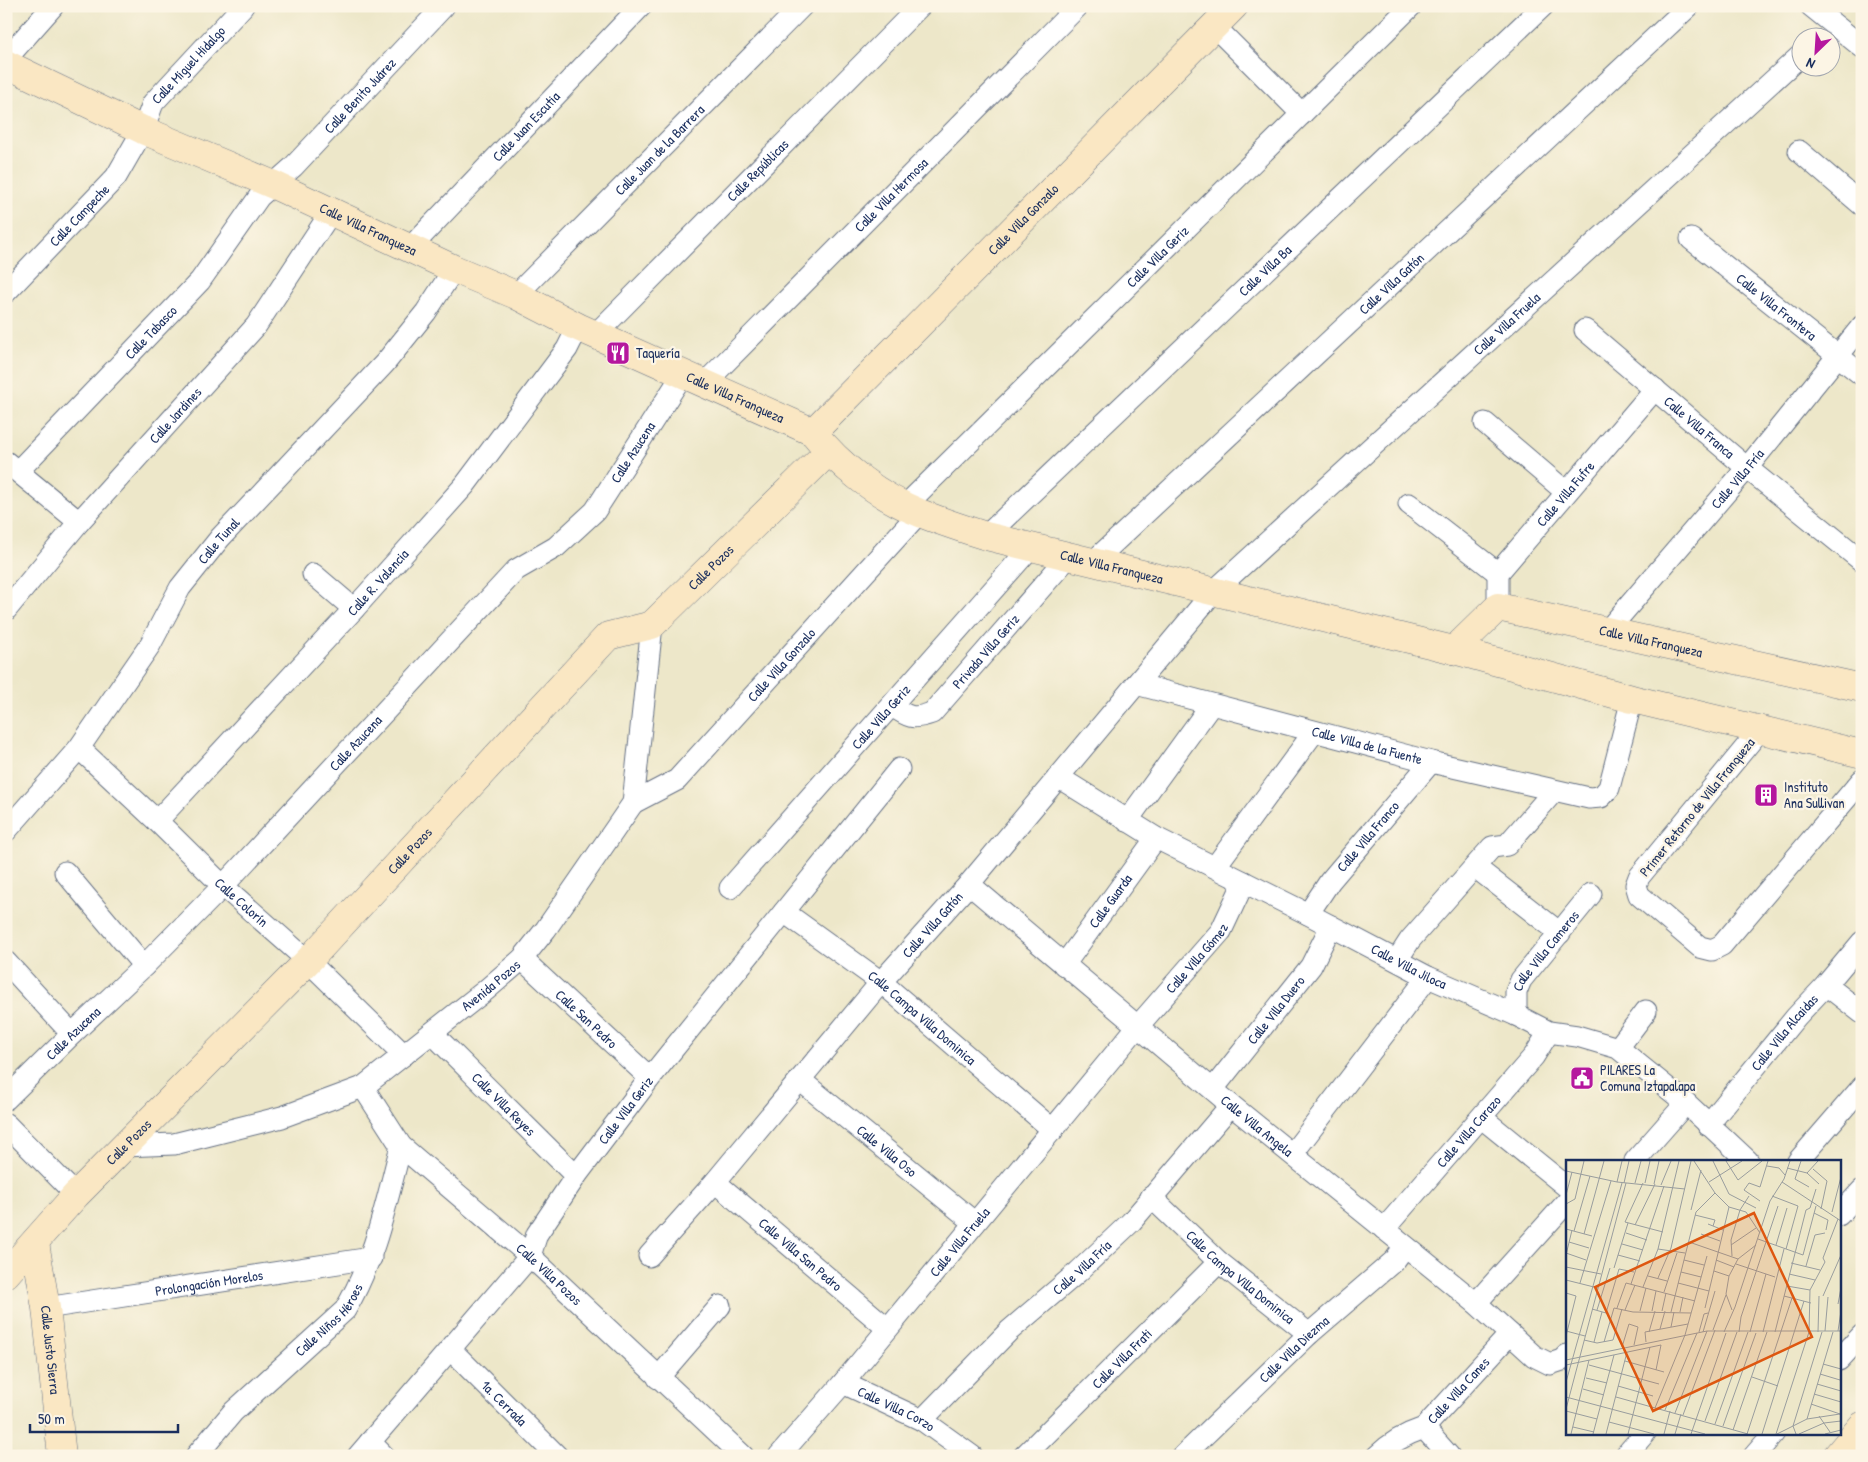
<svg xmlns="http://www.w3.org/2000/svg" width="1868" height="1462" font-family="'Patrick Hand',sans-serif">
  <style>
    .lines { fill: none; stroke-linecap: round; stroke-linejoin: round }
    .street-casing { stroke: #646f83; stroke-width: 23 }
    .secondary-casing { stroke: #646f83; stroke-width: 29 }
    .street { stroke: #fff; stroke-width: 21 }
    .secondary { stroke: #fae7c3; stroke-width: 28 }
    .labels { text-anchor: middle; stroke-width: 4.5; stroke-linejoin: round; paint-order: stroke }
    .street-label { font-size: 14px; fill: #1b2f5e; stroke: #fcf5e5 }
    .poi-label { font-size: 14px; fill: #1b2f5e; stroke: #fcf5e5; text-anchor: start }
    .inset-road { fill: none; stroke: #999d9e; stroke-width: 1 }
    .view { fill: #de5710; fill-opacity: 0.15; stroke: #de5710; stroke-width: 2.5 }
    .inset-edge { fill: none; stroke: #1b2f5e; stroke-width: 2.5 }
  </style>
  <rect width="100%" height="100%" fill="#fcf5e5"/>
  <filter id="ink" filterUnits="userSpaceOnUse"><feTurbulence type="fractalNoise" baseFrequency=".02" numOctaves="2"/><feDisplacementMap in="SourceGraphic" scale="10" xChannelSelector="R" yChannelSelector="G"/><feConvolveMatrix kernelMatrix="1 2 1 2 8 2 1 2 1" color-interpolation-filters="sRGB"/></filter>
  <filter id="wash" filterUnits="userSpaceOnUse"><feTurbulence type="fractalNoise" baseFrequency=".0096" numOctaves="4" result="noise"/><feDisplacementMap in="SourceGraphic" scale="20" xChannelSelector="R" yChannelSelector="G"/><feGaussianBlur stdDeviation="1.12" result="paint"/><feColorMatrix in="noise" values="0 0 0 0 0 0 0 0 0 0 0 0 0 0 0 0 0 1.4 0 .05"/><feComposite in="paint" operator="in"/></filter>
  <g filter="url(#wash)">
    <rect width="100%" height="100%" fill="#ede7c9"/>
  </g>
  <g filter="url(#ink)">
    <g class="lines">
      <g class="street-casing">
        <g id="street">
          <path d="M 1811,6 L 1862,47"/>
          <path d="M 1215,27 L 1302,114"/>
          <path d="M 6,59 L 53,6"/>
          <path d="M 1799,151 L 1862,205"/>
          <path id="s1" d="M 1691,239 L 1862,375"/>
          <path id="s2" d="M 410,248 L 641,6"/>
          <path id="s3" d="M 6,292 L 116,177 L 143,130 L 153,103 L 243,6"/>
          <path id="s4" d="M 516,295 L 802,6"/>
          <path id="s5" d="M 1585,330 L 1747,468 L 1862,561"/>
          <path id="s6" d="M 596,334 L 920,6"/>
          <path id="s7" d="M 704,384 L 1078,6"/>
          <path d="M 1485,423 L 1566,492"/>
          <path d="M 6,462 L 79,522"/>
          <path id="s8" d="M 18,471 L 200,281 L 259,197 L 293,167 L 444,6"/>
          <path d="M 1409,504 L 1498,573"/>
          <path id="s9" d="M 905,506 L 1411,6"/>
          <path id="s10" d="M 986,536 L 1543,6"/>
          <path id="s11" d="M 1093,562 L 1689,6"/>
          <path d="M 313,574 L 354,609"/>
          <path id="s12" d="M 1498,607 L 1498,573 L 1655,389"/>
          <path id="s13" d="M 6,610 L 79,522 L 256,326 L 331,212"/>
          <path id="s14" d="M 1608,630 L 1747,468 L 1862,326"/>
          <path id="s15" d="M 1136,684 L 1431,762 L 1589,798 L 1601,797 L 1609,788 L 1632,699"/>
          <path id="s16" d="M 892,706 C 908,717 912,720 932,713 L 1069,556"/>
          <path d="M 1760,730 L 1639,877 L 1636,885 L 1639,895 L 1700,947 L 1712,950 L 1722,945 L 1862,780"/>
          <path id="s17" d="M 79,748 L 157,821 L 223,886 L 308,961 L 404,1055"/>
          <path id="s18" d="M 1058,777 L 1156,838 L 1308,914 L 1428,977 L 1516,1015 L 1549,1032 L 1577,1036 L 1618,1048 L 1686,1103 L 1748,1161"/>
          <path id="s19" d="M 633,803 L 677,780 L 919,513"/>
          <path id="s20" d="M 157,821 L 354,609 L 465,485 L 567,349 L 578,327"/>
          <path d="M 1127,821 L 1211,705"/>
          <path id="s21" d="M 6,831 L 79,748 L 150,645 L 180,588 L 220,538 L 385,363 L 426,312 L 454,269"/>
          <path d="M 1215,867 L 1314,732"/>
          <path d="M 1475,867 L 1560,933"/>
          <path d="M 65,872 L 144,966"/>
          <path id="s22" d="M 969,884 L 1231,1105 L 1476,1303 L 1534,1356 L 1550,1364 L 1562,1360 L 1567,1355"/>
          <path id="s23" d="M 730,888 L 1031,547"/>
          <path id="s24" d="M 784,912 L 881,982 L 1053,1130"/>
          <path id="s25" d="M 1308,914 L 1330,881 L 1431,762"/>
          <path id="s26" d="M 522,959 L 650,1078"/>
          <path d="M 1397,960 L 1410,940 L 1492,847 L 1507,845 L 1554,791"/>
          <path d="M 6,962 L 72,1034"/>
          <path id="s27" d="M 1064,965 L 1156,838"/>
          <path d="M 1826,985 L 1862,1013"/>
          <path id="s28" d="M 1516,1015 L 1516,992 L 1521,980 L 1591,894"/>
          <path id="s29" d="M 432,1033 L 576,1176"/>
          <path d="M 1618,1048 L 1646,1011"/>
          <path id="s30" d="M 800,1080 L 975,1223"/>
          <path id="s31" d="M 363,1087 L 401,1146 L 530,1256 L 743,1456"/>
          <path id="s32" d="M 1213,1089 L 1311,966 L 1331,926"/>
          <path id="s33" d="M 6,1099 L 72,1034 L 144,966 L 223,886 L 516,570 L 556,547 L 595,511 L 683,374"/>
          <path d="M 1482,1118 L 1567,1187"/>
          <path d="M 6,1124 L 76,1195"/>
          <path id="s34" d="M 1708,1125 L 1796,1017 L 1826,985 L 1862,942"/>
          <path id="s35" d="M 124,1146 L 174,1144 L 282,1117 L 363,1087 L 486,990 L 522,959 L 546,929 L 633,803 L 652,625"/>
          <path d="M 1293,1153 L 1428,977"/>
          <path d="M 1635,1161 L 1686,1103"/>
          <path d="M 1798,1161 L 1862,1087"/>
          <path id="s36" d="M 715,1182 L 887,1328"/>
          <path id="s37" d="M 1151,1197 L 1219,1262 L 1309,1334"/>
          <path d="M 1839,1215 L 1862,1190"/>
          <path id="s38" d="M 1384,1229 L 1534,1056 L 1549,1032"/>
          <path id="s39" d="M 649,1256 L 715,1182 L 881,982 L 969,884 L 1214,591 L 1800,56"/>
          <path d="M 1476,1303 L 1567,1202"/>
          <path id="s40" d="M 46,1308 L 371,1258"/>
          <path id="s41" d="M 451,1350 L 557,1456"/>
          <path d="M 1839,1360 L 1862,1335"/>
          <path d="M 658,1378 L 720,1306"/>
          <path id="s42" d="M 843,1383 L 922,1420 L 972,1456"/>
          <path id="s43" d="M 922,1420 L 1009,1331 L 1078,1272 L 1131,1222 L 1231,1105"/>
          <path d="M 1424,1428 L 1449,1456"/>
          <path d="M 370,1442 L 384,1456"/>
          <path id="s44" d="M 196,1456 L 233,1412 L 345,1310 C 375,1260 386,1203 401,1146"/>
          <path id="s45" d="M 358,1456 L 530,1256 L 537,1234 L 576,1176 L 650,1078 L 899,769"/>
          <path id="s46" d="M 779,1456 L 843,1383 L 1138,1026 L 1221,931 L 1244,882"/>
          <path id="s47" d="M 1024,1456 L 1219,1262"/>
          <path id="s48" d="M 1183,1456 L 1309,1334 L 1395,1260 L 1405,1246"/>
          <path id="s49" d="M 1377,1456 C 1391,1442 1406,1434 1424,1428 L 1510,1334"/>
          <path d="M 1625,1456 L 1645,1433"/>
          <path d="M 1754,1456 L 1774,1433"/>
        </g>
      </g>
      <g class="secondary-casing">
        <g id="secondary">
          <path id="s50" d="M 6,64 L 143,130 L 274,185 L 454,269 L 516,295 L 578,327 L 813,432 C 839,466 880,497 920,513 C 942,522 964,529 986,536 L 1454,650 L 1632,699 L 1862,754"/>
          <path id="s51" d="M 813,432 L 1234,6"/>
          <path id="s52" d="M 1454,650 L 1498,607 L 1862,688"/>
          <path id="s53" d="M 35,1243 L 46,1308 L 62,1456"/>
          <path id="s54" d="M 6,1274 L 76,1195 L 308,961 L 608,636 L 652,625 L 828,452"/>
          <path d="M 1837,1456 L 1862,1426"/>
        </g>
      </g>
      <use href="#street" class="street"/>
      <use href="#secondary" class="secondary"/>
    </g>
  </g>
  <defs>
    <g id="restaurant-square" transform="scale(1.25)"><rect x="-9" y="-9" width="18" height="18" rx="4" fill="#b5179e" stroke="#fcf5e5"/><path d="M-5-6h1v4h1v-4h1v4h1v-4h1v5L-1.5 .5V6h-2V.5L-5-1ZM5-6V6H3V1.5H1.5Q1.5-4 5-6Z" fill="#fff"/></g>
    <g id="building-square" transform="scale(1.25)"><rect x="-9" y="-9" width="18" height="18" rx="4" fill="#b5179e" stroke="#fcf5e5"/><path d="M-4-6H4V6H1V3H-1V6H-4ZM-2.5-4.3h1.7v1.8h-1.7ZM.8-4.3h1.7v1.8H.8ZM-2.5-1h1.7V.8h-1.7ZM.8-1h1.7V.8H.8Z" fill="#fff"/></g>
    <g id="civic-square" transform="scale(1.25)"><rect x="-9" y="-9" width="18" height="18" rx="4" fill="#b5179e" stroke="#fcf5e5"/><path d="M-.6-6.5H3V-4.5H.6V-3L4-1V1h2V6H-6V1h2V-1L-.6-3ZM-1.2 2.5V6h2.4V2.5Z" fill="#fff"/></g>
  </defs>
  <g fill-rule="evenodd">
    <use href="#restaurant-square" x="618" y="353"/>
    <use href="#building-square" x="1766" y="795"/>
    <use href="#civic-square" x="1582" y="1078"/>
  </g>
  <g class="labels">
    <g class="street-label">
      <text dy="5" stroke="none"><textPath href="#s3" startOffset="294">Calle Miguel Hidalgo</textPath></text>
      <text dy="5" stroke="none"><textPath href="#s8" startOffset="509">Calle Benito Juárez</textPath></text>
      <text dy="5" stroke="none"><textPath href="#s2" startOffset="168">Calle Juan Escutia</textPath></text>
      <text dy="5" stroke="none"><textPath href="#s4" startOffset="204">Calle Juan de la Barrera</textPath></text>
      <text dy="5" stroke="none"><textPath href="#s6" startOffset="230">Calle Repúblicas</textPath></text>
      <text dy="5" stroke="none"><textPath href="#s7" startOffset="266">Calle Villa Hermosa</textPath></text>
      <text dy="5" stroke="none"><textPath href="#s3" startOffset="106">Calle Campeche</textPath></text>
      <text dy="5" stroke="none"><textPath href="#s51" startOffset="299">Calle Villa Gonzalo</textPath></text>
      <text dy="5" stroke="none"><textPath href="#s50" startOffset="398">Calle Villa Franqueza</textPath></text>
      <text dy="5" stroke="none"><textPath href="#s9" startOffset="355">Calle Villa Geriz</textPath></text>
      <text dy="5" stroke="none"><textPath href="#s10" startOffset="385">Calle Villa Ba</textPath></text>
      <text dy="5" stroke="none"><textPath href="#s11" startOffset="408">Calle Villa Gatón</textPath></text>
      <text dy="5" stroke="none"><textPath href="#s1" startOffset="109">Calle Villa Frontera</textPath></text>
      <text dy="5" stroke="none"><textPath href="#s39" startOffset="1269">Calle Villa Fruela</textPath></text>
      <text dy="5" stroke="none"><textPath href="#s8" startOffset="192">Calle Tabasco</textPath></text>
      <text dy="5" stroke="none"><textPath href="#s50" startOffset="802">Calle Villa Franqueza</textPath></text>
      <text dy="5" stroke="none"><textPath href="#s13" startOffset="258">Calle Jardines</textPath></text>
      <text dy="5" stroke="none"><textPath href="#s5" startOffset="150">Calle Villa Franca</textPath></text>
      <text dy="5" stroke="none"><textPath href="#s33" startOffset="904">Calle Azucena</textPath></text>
      <text dy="5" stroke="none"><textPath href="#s14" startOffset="199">Calle Villa Fría</textPath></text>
      <text dy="5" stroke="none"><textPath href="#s12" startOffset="138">Calle Villa Fufre</textPath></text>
      <text dy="5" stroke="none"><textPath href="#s21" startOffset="361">Calle Tunal</textPath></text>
      <text dy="5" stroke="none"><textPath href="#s50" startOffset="1222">Calle Villa Franqueza</textPath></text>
      <text dy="5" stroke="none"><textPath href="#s54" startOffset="1005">Calle Pozos</textPath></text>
      <text dy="5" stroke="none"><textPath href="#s20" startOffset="325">Calle R. Valencia</textPath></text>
      <text dy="5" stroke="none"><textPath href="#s52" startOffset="218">Calle Villa Franqueza</textPath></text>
      <text dy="5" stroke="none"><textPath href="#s16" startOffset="125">Privada Villa Geriz</textPath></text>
      <text dy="5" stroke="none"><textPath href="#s19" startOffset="205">Calle Villa Gonzalo</textPath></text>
      <text dy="5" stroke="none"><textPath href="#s23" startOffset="228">Calle Villa Geriz</textPath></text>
      <text dy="5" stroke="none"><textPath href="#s33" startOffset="499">Calle Azucena</textPath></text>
      <text dy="5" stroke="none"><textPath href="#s15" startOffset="239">Calle Villa de la Fuente</textPath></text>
      <text transform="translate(1697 807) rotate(-51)" y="5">Primer Retorno de Villa Franqueza</text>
      <text dy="5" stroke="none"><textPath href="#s25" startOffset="98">Calle Villa Franco</textPath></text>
      <text dy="5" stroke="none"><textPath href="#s54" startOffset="585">Calle Pozos</textPath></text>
      <text dy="5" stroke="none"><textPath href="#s17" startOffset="224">Calle Colorín</textPath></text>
      <text dy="5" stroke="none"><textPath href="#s27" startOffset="79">Calle Guarda</textPath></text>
      <text dy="5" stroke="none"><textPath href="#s39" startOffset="436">Calle Villa Gatón</textPath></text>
      <text dy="5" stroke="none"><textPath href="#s28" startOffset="74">Calle Villa Cameros</textPath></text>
      <text dy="5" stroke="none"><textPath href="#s46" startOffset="650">Calle Villa Gómez</textPath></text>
      <text dy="5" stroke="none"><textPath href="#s18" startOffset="399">Calle Villa Jiloca</textPath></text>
      <text dy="5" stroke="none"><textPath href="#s35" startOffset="411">Avenida Pozos</textPath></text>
      <text dy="5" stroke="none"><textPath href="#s32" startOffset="101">Calle Villa Duero</textPath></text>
      <text dy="5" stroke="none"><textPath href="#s24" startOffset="174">Calle Campa Villa Dominica</textPath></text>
      <text dy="5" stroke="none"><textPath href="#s26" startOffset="88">Calle San Pedro</textPath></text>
      <text dy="5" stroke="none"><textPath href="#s34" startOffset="120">Calle Villa Alcaidas</textPath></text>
      <text dy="5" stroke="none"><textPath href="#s33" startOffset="94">Calle Azucena</textPath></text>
      <text dy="5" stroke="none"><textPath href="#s29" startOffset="101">Calle Villa Reyes</textPath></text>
      <text dy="5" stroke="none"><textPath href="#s45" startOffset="439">Calle Villa Geriz</textPath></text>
      <text dy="5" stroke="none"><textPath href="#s22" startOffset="376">Calle Villa Angela</textPath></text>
      <text dy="5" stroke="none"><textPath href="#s38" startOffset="129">Calle Villa Carazo</textPath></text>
      <text dy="5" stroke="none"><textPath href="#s54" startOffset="180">Calle Pozos</textPath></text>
      <text dy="5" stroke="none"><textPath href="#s30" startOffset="112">Calle Villa Oso</textPath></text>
      <text dy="5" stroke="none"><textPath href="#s46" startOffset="280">Calle Villa Fruela</textPath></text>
      <text dy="5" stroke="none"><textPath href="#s36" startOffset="112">Calle Villa San Pedro</textPath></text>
      <text dy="5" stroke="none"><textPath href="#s43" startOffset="221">Calle Villa Fría</textPath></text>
      <text dy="5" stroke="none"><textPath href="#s31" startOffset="266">Calle Villa Pozos</textPath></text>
      <text dy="5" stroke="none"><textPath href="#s37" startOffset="120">Calle Campa Villa Dominica</textPath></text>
      <text dy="5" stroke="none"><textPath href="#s40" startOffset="165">Prolongación Morelos</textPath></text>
      <text dy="5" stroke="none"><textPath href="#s44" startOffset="191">Calle Niños Héroes</textPath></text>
      <text dy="5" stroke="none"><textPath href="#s53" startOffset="108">Calle Justo Sierra</textPath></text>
      <text dy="5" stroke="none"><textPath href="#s48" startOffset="154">Calle Villa Diezma</textPath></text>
      <text dy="5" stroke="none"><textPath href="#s47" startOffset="138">Calle Villa Frati</textPath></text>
      <text dy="5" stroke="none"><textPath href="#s49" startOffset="106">Calle Villa Canes</textPath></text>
      <text dy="5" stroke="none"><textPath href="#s41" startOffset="75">1a. Cerrada</textPath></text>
      <text dy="5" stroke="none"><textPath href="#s42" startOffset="59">Calle Villa Corzo</textPath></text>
    </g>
    <g class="poi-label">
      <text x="636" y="358">Taquería</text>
      <text x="1784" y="792">Instituto<tspan x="1784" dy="16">Ana Sullivan</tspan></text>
      <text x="1600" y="1075">PILARES La<tspan x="1600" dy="16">Comuna Iztapalapa</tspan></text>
    </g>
  </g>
  <g transform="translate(1566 1160)">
    <rect width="275" height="275" fill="#ede7c9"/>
    <path class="inset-road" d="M 128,1 L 149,33 L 163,47 L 180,52 L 194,73M 147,1 L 163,34 L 190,48M 160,1 L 172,20 L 196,1M 235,1 L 229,19 L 243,27M 201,6 L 213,8 L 219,15M 221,8 L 241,13 L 253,24M 247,9 L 261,21 L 255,49M 0,11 L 51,22 L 119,29M 241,13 L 252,1M 51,22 L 56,1M 143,22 L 176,1M 216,22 L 275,61M 58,23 L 63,1M 69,23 L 75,1M 77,23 L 59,62 L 97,72M 79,23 L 84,1M 88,24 L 93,1M 95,25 L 105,1M 0,35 L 6,12M 206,36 L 232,46 L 220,89M 194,41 L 178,30 L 183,23 L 194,27 L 202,1M 0,44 L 9,39 L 18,1M 125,50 L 135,10M 266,52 L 275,17M 248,53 L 262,60 L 260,70M 129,55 L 149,60 L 147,66M 142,64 L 157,70M 69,65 L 89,24M 0,69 L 26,76M 8,71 L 24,16M 60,73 L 81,80M 18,74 L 38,1M 135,74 L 154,81M 192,79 L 237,95 L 250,46M 3,82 L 23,88M 123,82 L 172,99M 56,84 L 77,90M 165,85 L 190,68M 210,85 L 221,48M 92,89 L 119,93M 0,93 L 20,100M 0,95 L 6,70M 52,95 L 74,101M 166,96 L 165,80 L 174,50 L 183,36M 118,100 L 138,105M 150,100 L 168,107M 225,103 L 254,110M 170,104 L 209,117M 240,106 L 249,75 L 259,73M 0,107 L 35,114M 48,108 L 62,63M 53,109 L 68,112M 148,111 L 163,116M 115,112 L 135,117M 223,114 L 249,120M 82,116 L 101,121M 92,118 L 105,88 L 125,1M 0,120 L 32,128M 14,123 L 45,21M 112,123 L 143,131M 65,124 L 98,26M 221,126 L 244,130M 77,127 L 92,89 L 113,1M 98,132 L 111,93M 0,133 L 10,136 L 0,176M 218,136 L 245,143M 257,136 L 275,95M 272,144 L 275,128M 51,148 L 60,123 L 129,141M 139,148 L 163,47M 26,149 L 40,153 L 53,109M 31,150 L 44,108M 59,150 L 69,125M 166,150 L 160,134 L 163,116 L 172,99 L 190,85M 74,151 L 80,128M 86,151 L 90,131M 96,151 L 100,133M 105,152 L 130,52 L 149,33M 114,152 L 117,137M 105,167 L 108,152M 94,169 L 99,151M 147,170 L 160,135M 0,171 L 19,176M 259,171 L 262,137M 272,171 L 275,151M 83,172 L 89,151M 133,172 L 138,154 L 142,153M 137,172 L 149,131M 158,172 L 169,147 L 204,41 L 218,19 L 224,1M 173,172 L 175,157 L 212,46M 184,172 L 200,114M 197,172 L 218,89M 209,172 L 240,50 L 244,48 L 250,29M 252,172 L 253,136M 18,180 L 31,183 L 47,180 L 56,149M 28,182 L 36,152M 38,182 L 48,148 L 67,152 L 125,153M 80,182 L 79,172 L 122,164M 56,187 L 63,164 L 72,167 L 68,185M 0,200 L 141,171 L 275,171M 59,201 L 98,212M 257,204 L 275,209M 0,205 L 95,185M 23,205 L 93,224M 90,210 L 95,185M 254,214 L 274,220M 186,217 L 212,226M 20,218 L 41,223M 0,222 L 56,23M 251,224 L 275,231M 52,226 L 87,236M 17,229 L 38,235M 248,234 L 275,242M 0,237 L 139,274M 50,237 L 182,274M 245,244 L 274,254M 89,248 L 119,175 L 141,96M 0,249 L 60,23M 99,250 L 131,173M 0,251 L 31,259M 109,253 L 141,171M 117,255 L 149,170M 253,256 L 264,272M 241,259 L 267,172M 139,261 L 171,172M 43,262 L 88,274M 149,264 L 182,172M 157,266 L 190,173M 7,267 L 28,272M 167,270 L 201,172M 5,274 L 23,200M 27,274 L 48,195M 40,274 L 61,192M 62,274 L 84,187M 98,274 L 104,251M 109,274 L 115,254M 125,274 L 160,173M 181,274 L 226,138M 196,274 L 238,141M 210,274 L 243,172 L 244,130 L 259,102 L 257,98 L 272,59M 211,274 L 241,259 L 274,254M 230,274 L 227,266 L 256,172M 233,274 L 258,263 L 275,261M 259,274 L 275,270"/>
    <path class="view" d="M 188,53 L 246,177 L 87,251 L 29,127 Z"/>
    <rect width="275" height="275" class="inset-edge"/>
  </g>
  <rect width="1868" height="1462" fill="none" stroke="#fcf5e5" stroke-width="25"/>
  <g transform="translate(1816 52) rotate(205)"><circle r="24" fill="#fcf5e5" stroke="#a2a6af"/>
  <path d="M0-4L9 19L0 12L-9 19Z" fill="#b5179e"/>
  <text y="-8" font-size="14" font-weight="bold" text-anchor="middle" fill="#1b2f5e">N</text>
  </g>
  <path d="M30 1424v8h148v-8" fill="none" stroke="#1b2f5e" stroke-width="2.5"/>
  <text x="38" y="1424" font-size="15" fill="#1b2f5e" stroke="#fcf5e5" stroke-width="4" paint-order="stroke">50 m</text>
</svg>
